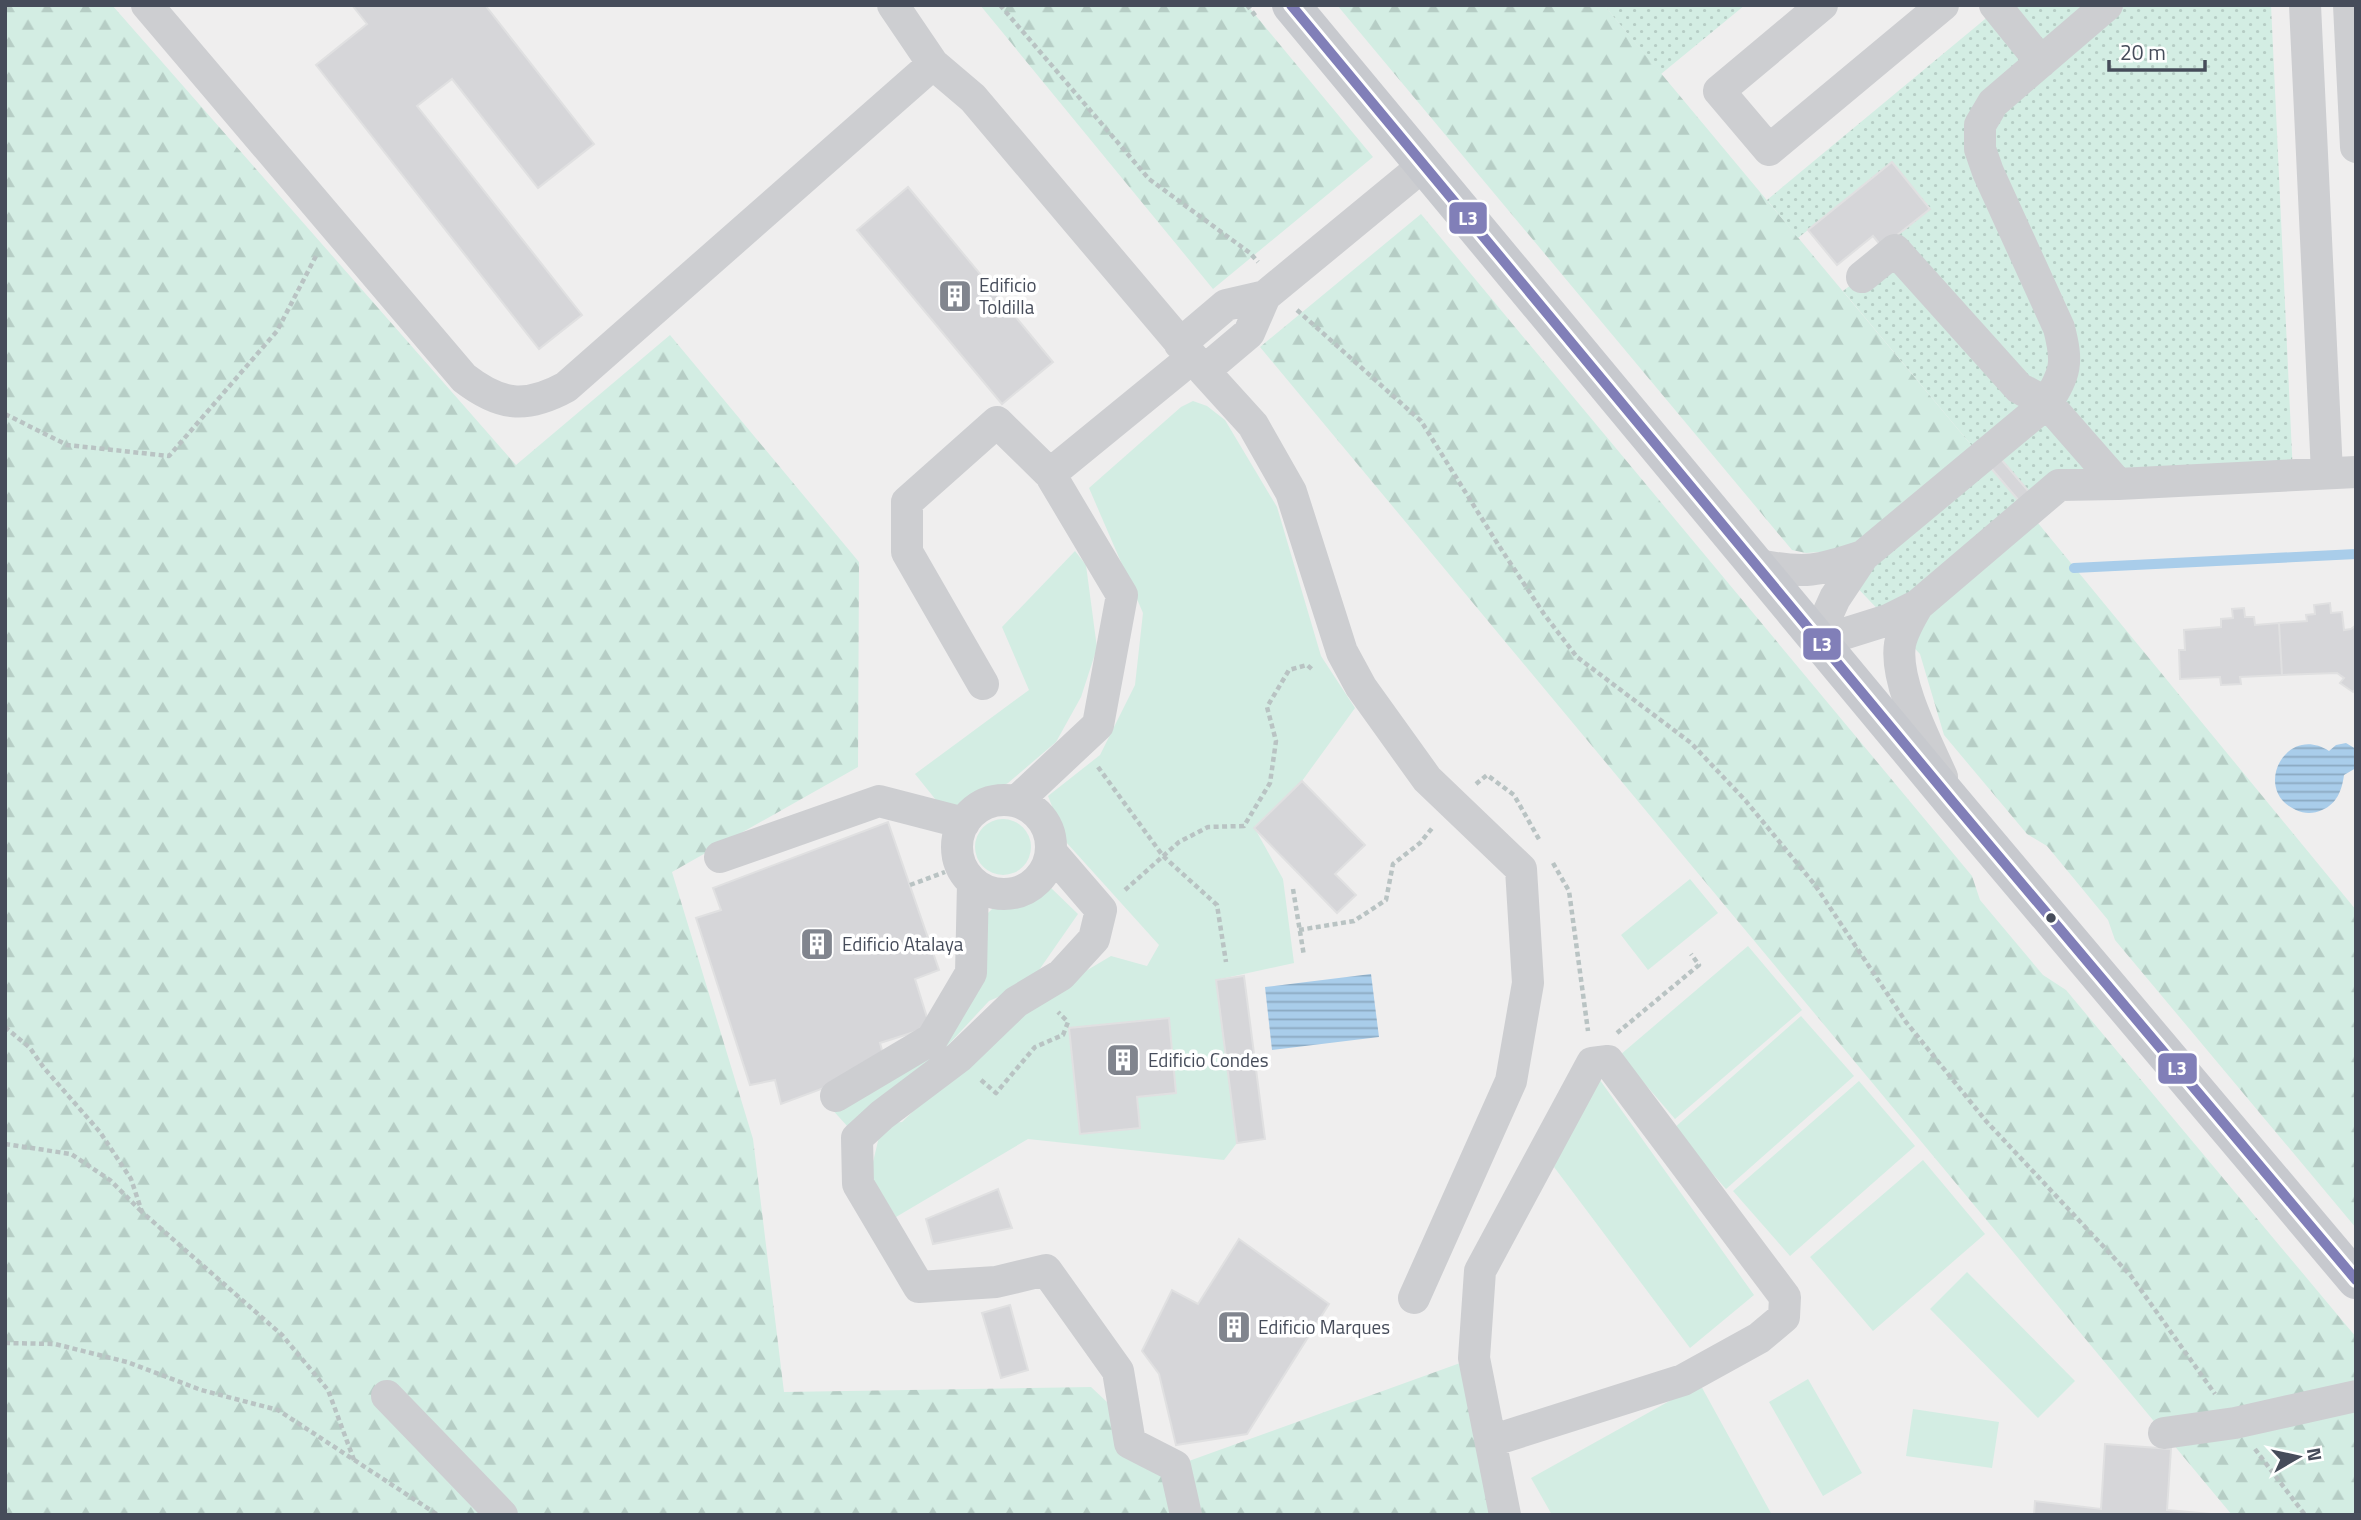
<svg xmlns="http://www.w3.org/2000/svg" width="2361" height="1520" font-family="'Titillium Web',sans-serif">
  <style>
    .green { fill: #d3ede3 }
    .forest { fill: url(#forest-firs) }
    .garden { fill: url(#garden-dots) }
    .water { fill: url(#water-rules) }
    .lines { fill: none; stroke-linecap: round; stroke-linejoin: round }
    .stream { stroke: #a9cdea; stroke-width: 10 }
    .building { fill: #d6d6d9; stroke: #e0e0e1; stroke-width: 2 }
    .path { stroke: #b9c3c3; stroke-width: 4.5; stroke-dasharray: 5 3.5; stroke-linecap: butt }
    .minor { stroke: #cdced1; stroke-width: 32 }
    .major { stroke: #c7c9ce; stroke-width: 38 }
    .bus-1-casing { stroke: #fff; stroke-width: 16 }
    .bus-1 { stroke: #817fb8; stroke-width: 10 }
    .bus-dot { fill: #464c5a; stroke: #fff; stroke-width: 2.5 }
    .labels { text-anchor: middle; stroke-width: 7; stroke-linejoin: round; paint-order: stroke }
    .poi-label { font-size: 19px; fill: #464c5a; stroke: #fff; text-anchor: start }
    .line-badge { stroke: #fff; stroke-width: 2.5 }
    .badge-label { font-size: 19px; text-anchor: middle; font-weight: bold; fill: #fff }
  </style>
  <defs>
    <pattern id="forest-firs" width="22" height="20" patternUnits="userSpaceOnUse" patternTransform="scale(1.75)"><rect width="22" height="20" fill="#d3ede3"/><path d="M5 1l3.5 6h-7zM16 11l3.5 6h-7z" fill="#b6cdc5"/></pattern>
    <pattern id="garden-dots" width="8" height="8" patternUnits="userSpaceOnUse" patternTransform="scale(1.75)"><rect width="8" height="8" fill="#d3ede3"/><path d="M2 2h.1M6 6h.1" fill="none" stroke="#b6cdc5" stroke-width="1.8" stroke-linecap="round"/></pattern>
    <pattern id="water-rules" width="6" height="5" patternUnits="userSpaceOnUse" patternTransform="scale(1.75)"><rect width="6" height="5" fill="#a9cdea"/><path d="M0 2.5h6" fill="none" stroke="#8ba9c1"/></pattern>
  </defs>
  <rect width="100%" height="100%" fill="#efeeee"/>
  <path class="green" d="M 1193,401 L 1207,406 L 1225,420 L 1277,507 L 1321,656 L 1355,708 L 1302,781 L 1254,827 L 1283,879 L 1294,963 L 1216,980 L 1237,1143 L 1224,1160 L 1028,1139 L 896,1217 L 870,1175 L 882,1124 L 902,1122 L 951,1075 L 1052,991 L 1111,956 L 1147,966 L 1159,945 L 1066,842 L 1048,796 L 1100,755 L 1135,685 L 1143,613 L 1089,488 L 1181,407 Z
    M 1075,551 L 1086,565 L 1097,648 L 1081,697 L 1056,742 L 1008,783 L 984,796 L 944,810 L 915,774 L 1029,690 L 1002,627 Z
    M975 847a28 28 0 1 1 56 0a28 28 0 1 1-56 0Z
    M 1690,879 L 1718,913 L 1648,970 L 1621,935 Z
    M 1050,887 L 1078,914 L 1030,983 L 989,1001 L 935,1059 L 848,1127 L 829,1106 L 937,1045 L 986,915 L 995,906 L 1033,898 Z
    M 1748,946 L 1802,1010 L 1675,1119 L 1620,1055 Z
    M 1801,1016 L 1854,1076 L 1726,1189 L 1673,1129 Z
    M 1597,1076 L 1754,1295 L 1690,1348 L 1554,1167 Z
    M 1859,1081 L 1915,1146 L 1790,1256 L 1733,1191 Z
    M 1923,1160 L 1985,1234 L 1873,1331 L 1810,1257 Z
    M 1967,1272 L 2075,1381 L 2038,1418 L 1930,1309 Z
    M 1808,1379 L 1862,1473 L 1823,1496 L 1769,1402 Z
    M 1700,1384 L 1772,1515 L 1552,1515 L 1531,1478 Z
    M 1913,1409 L 1999,1422 L 1992,1468 L 1906,1456 Z"/>
  <path class="forest" d="M 5,5 L 112,5 L 516,465 L 670,335 L 859,562 L 858,767 L 672,872 L 753,1139 L 784,1392 L 1091,1387 L 1175,1466 L 1474,1358 L 1503,1515 L 5,1515 Z
    M 980,5 L 1247,5 L 1373,157 L 1213,289 Z
    M 1337,5 L 1604,5 L 1982,458 L 1863,556 L 1828,557 L 1819,552 L 1806,553 L 1792,550 Z
    M 1421,214 L 1972,876 L 1980,900 L 2043,975 L 2066,990 L 2356,1337 L 2356,1515 L 2232,1515 L 1260,347 Z
    M 2028,511 L 2356,910 L 2356,1228 L 2115,940 L 2108,920 L 2047,846 L 2027,834 L 1944,735 L 1920,654 L 1903,636 Z"/>
  <path class="garden" d="M 1604,5 L 1745,5 L 1661,74 Z
    M 2002,5 L 2271,5 L 2293,475 L 2038,503 L 2000,458 L 1982,458 L 2028,511 L 1888,620 L 1848,578 L 1982,458 L 1843,291 L 1895,251 L 1889,242 L 1930,208 L 1892,162 L 1798,238 L 1767,200 Z"/>
  <path class="water" d="M 2346,743 L 2356,749 L 2356,768 L 2344,775 C 2342,790 2337,804 2322,810 C 2314,814 2304,814 2296,810 C 2251,790 2286,723 2329,751 L 2336,745 Z
    M 1371,974 L 1379,1037 L 1272,1050 L 1265,987 Z"/>
  <g class="lines">
    <path class="stream" d="M 2074,568 L 2356,554"/>
  </g>
  <path class="building" d="M 352,5 L 485,5 L 594,144 L 538,188 L 452,79 L 417,106 L 582,315 L 539,349 L 316,65 L 367,24 Z
    M 1892,162 L 1930,209 L 1882,247 L 1873,236 L 1837,265 L 1808,230 Z
    M 908,187 L 1053,362 L 1002,404 L 857,230 Z
    M 2000,458 L 2030,493 L 2020,502 L 1990,467 Z
    M 2330,603 L 2331,613 L 2342,612 L 2344,630 L 2351,629 L 2356,625 L 2356,688 L 2353,692 L 2340,683 L 2344,678 L 2337,673 L 2282,675 L 2279,623 L 2307,621 L 2306,615 L 2315,614 L 2314,605 Z
    M 2244,608 L 2245,617 L 2254,617 L 2255,625 L 2279,623 L 2282,675 L 2240,677 L 2241,684 L 2221,685 L 2220,677 L 2180,679 L 2179,650 L 2185,650 L 2184,630 L 2221,627 L 2221,619 L 2233,618 L 2232,609 Z
    M 1302,781 L 1365,845 L 1335,874 L 1356,895 L 1337,913 L 1254,828 Z
    M 888,822 L 939,970 L 915,979 L 930,1027 L 880,1043 L 886,1065 L 781,1104 L 775,1080 L 750,1085 L 696,918 L 721,910 L 713,888 Z
    M 1244,976 L 1265,1139 L 1237,1143 L 1216,980 Z
    M 1169,1018 L 1176,1093 L 1137,1097 L 1140,1128 L 1080,1134 L 1069,1028 Z
    M 998,1189 L 1012,1228 L 933,1244 L 926,1219 Z
    M 1239,1239 L 1329,1304 L 1247,1434 L 1176,1445 L 1159,1374 L 1142,1351 L 1172,1290 L 1198,1304 Z
    M 1010,1305 L 1028,1370 L 1001,1378 L 982,1313 Z
    M 2105,1444 L 2171,1449 L 2167,1510 L 2222,1515 L 2034,1515 L 2035,1501 L 2101,1509 Z"/>
  <g class="lines">
    <path class="path" d="M 1000,5 L 1149,179 L 1250,253 L 1258,262
      M 1247,5 L 1257,18
      M 1297,310 L 1421,421 L 1499,546 L 1544,614 L 1577,657 L 1691,743 L 1745,800 L 1815,885 L 1906,1022 L 1986,1121 L 2131,1276 L 2215,1394
      M 5,414 L 67,445 L 169,456 L 277,331 L 317,254
      M 1098,767 L 1163,856 L 1217,905 L 1226,962
      M 1476,784 L 1487,775 L 1514,795 L 1540,841
      M 1553,863 L 1569,891 L 1588,1031
      M 910,885 L 945,872
      M 1293,889 L 1304,956
      M 1125,890 L 1179,842 L 1208,827 L 1244,826 L 1270,783 L 1276,741 L 1267,707 L 1289,670 L 1307,665 L 1314,671
      M 1299,930 L 1354,921 L 1386,900 L 1393,864 L 1420,843 L 1433,827
      M 5,1027 L 30,1048 L 44,1068 L 100,1132 L 131,1179 L 142,1212 L 282,1335 L 328,1390 L 354,1460
      M 1617,1033 L 1699,965 L 1691,954
      M 981,1080 L 996,1093 L 1035,1047 L 1063,1035 L 1068,1022 L 1058,1012
      M 5,1144 L 71,1154 L 110,1180 L 142,1212
      M 5,1343 L 55,1344 L 127,1362 L 201,1390 L 278,1410 L 438,1515
      M 2255,1449 L 2305,1515"/>
    <path class="minor" d="M 147,5 L 464,378 C 500,406 526,409 566,387 L 933,64
      M 893,5 L 933,64 L 973,98 L 1204,371 L 1253,425 L 1291,492 L 1342,652 L 1361,687 L 1427,779 L 1521,869 L 1528,983 L 1511,1081 L 1414,1298
      M 1822,5 L 1719,91 L 1769,150 L 1943,5
      M 1995,5 L 2041,62
      M 2305,5 L 2327,473
      M 2349,5 L 2356,147
      M 1862,277 L 1895,250 L 2019,388 L 2047,403 L 2118,484
      M 1180,344 L 1226,305 L 1265,296 L 1424,165
      M 1204,371 L 1249,333 L 1265,296
      M 1758,565 C 1805,574 1818,571 1863,556
      M 1918,605 L 1888,620 L 1821,641 L 1825,620 L 1835,598 L 1863,556 L 2047,403 C 2066,372 2068,363 2059,328 L 1988,172 L 1980,149 L 1980,125 L 1993,103 L 2107,5
      M 983,684 L 907,552 L 907,502 L 997,422 L 1050,474
      M 1942,777 C 1927,743 1894,682 1900,644 C 1903,630 1911,617 1918,605 L 2059,485 L 2118,484 L 2356,472
      M957 847a47 47 0 1 1 94 0a47 47 0 1 1-94 0Z
      M 1017,801 L 1098,725 L 1122,595 L 1050,474 L 1192,358
      M 1051,852 L 1101,910 L 1094,939 L 1061,975 L 1016,1002 L 959,1057 L 882,1115 L 857,1138 L 858,1184 L 919,1287 L 996,1282 L 1046,1270 L 1118,1371 L 1130,1443 L 1175,1466 L 1186,1515
      M 720,857 L 879,801 L 964,823
      M 836,1096 L 932,1039 L 971,973 L 973,883
      M 387,1396 L 502,1515
      M 2164,1433 L 2235,1423 L 2356,1396
      M 1491,1441 L 1683,1380 L 1759,1338 L 1784,1317 L 1785,1297 L 1608,1061 L 1592,1063 L 1480,1271 L 1474,1358 L 1505,1515"/>
    <path class="major" d="M 1291,5 L 1952,801 L 2356,1280"/>
    <g class="bus-1-casing">
      <path id="bus-1" d="M 1291,5 L 1952,801 L 2356,1280"/>
    </g>
    <use href="#bus-1" class="bus-1"/>
  </g>
  <defs>
    <g id="building-square" transform="scale(1.75)"><rect x="-9" y="-9" width="18" height="18" rx="4" fill="#81858e" stroke="#fff"/><path d="M-4-6H4V6H1V3H-1V6H-4ZM-2.5-4.3h1.7v1.8h-1.7ZM.8-4.3h1.7v1.8H.8ZM-2.5-1h1.7V.8h-1.7ZM.8-1h1.7V.8H.8Z" fill="#fff"/></g>
  </defs>
  <g fill-rule="evenodd">
    <use href="#building-square" x="955" y="296"/>
    <use href="#building-square" x="817" y="944"/>
    <use href="#building-square" x="1123" y="1060"/>
    <use href="#building-square" x="1234" y="1327"/>
  </g>
  <circle class="bus-dot" cx="2051" cy="918" r="6"/>
  <g class="labels">
    <g class="poi-label">
      <text x="979" y="292">Edificio<tspan x="979" dy="22">Toldilla</tspan></text>
      <text x="842" y="951">Edificio Atalaya</text>
      <text x="1148" y="1067">Edificio Condes</text>
      <text x="1258" y="1334">Edificio Marques</text>
    </g>
  </g>
  <g class="line-badge">
    <rect x="1448" y="201" width="40" height="34" rx="7" fill="#817fb8"/>
    <rect x="1802" y="627" width="40" height="34" rx="7" fill="#817fb8"/>
    <rect x="2157" y="1052" width="41" height="33" rx="7" fill="#817fb8"/>
  </g>
  <g class="badge-label">
    <text x="1468" y="225">L3</text>
    <text x="1822" y="651">L3</text>
    <text x="2177" y="1075">L3</text>
  </g>
  <rect width="2361" height="1520" fill="none" stroke="#464c5a" stroke-width="14"/>
  <g transform="translate(2298 1457) rotate(81)" stroke="#ffffff" stroke-width="5" paint-order="stroke">
  <path d="M0-5L12 26L0 18L-12 26Z" fill="#464c5a"/>
  <text y="-10" font-size="19" font-weight="bold" text-anchor="middle" fill="#464c5a">N</text>
  </g>
  <path d="M2109 60v10h96v-10" fill="none" stroke="#464c5a" stroke-width="3.5"/>
  <text x="2120" y="60" font-size="21" fill="#464c5a" stroke="#ffffff" stroke-width="5" paint-order="stroke">20 m</text>
</svg>
